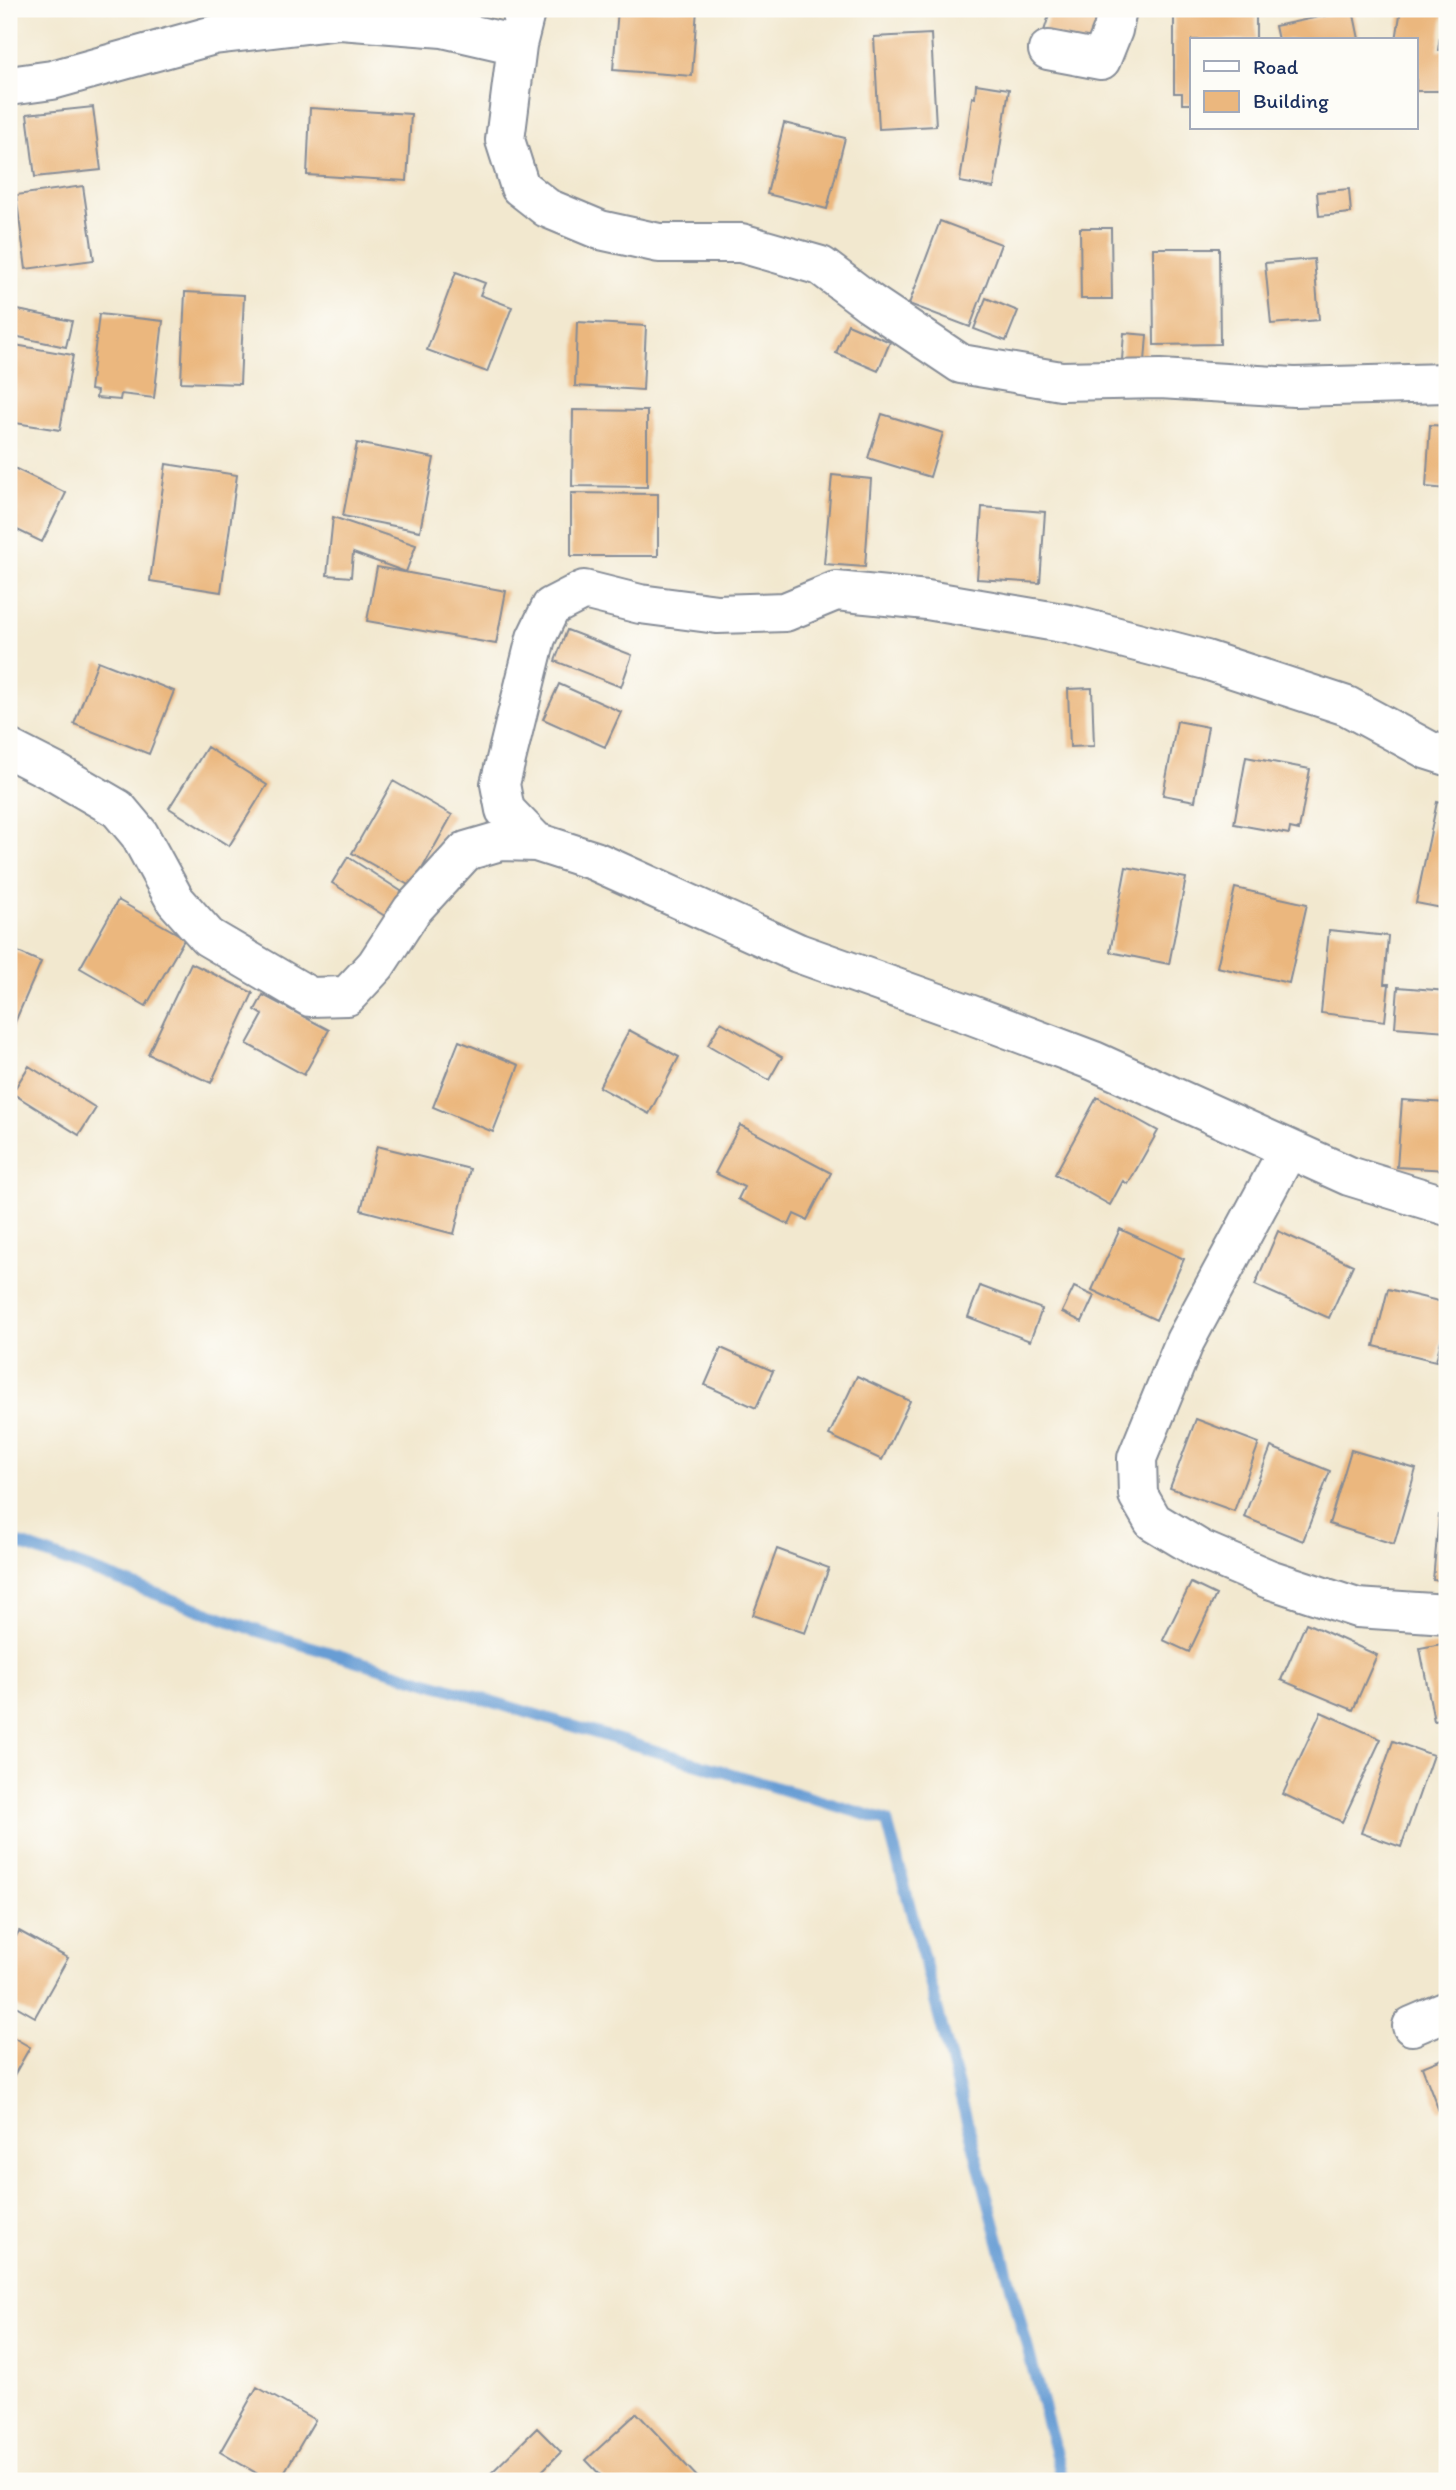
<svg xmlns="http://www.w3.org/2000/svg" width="1456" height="2490" font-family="Itim,sans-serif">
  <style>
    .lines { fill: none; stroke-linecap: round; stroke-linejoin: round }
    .stream { stroke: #679dd4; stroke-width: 12 }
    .building { fill: #ebb77e }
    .street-casing { stroke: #868c96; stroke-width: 42 }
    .street { stroke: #fff; stroke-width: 38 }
  </style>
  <rect width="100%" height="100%" fill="#fdfcf7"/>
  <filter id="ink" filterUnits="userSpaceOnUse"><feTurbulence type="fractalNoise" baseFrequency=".0143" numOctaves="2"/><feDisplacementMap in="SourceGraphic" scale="14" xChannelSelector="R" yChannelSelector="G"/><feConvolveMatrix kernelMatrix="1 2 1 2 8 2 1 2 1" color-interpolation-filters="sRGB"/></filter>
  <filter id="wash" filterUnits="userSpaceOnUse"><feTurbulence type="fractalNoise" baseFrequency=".00686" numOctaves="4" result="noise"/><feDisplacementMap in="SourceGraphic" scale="28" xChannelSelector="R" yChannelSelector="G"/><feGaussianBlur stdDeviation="1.57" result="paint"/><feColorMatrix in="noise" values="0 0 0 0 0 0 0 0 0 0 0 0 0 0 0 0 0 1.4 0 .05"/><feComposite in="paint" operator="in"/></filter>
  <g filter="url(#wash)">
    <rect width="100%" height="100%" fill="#f2e8cf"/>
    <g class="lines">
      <path class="stream" d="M 9,1540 L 258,1631 L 887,1821 L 1063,2481"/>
    </g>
    <g id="blocks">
      <path class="building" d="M 618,9 L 697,9 L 692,76 L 613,70 Z
        M 1051,9 L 1105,9 L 1093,47 L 1044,31 Z
        M 1213,9 L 1256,9 L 1256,40 L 1192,40 L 1192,104 L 1182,104 L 1182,93 L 1174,93 L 1174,13 L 1213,13 Z
        M 1401,9 L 1444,9 L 1438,50 L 1447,50 L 1447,91 L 1416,91 L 1416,40 L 1396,40 Z
        M 1353,10 L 1359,39 L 1278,40 L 1275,26 Z
        M 931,34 L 936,126 L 879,129 L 874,37 Z
        M 976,84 L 1009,89 L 994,188 L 960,182 L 972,97 L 975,98 Z
        M 93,107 L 101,170 L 35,177 L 27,114 Z
        M 310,108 L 411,114 L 407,181 L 307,175 Z
        M 784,123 L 845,138 L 827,209 L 767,194 Z
        M 83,186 L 94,260 L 26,269 L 16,195 Z
        M 1349,189 L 1351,213 L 1319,216 L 1317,192 Z
        M 940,221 L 1001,244 L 970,327 L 909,304 Z
        M 1080,228 L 1111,228 L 1112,299 L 1081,299 Z
        M 1153,248 L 1219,248 L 1220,344 L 1154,345 Z
        M 1314,259 L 1319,320 L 1271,324 L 1265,263 Z
        M 456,272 L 485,283 L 480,295 L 512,307 L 487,372 L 427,350 Z
        M 185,292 L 244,295 L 240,384 L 181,382 Z
        M 986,298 L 1018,311 L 1006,341 L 974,329 Z
        M 13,309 L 72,321 L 66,347 L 9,335 Z
        M 99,314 L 163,321 L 154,398 L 121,394 L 120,400 L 96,398 L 97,391 L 90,390 Z
        M 577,322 L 646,326 L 643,390 L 575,386 Z
        M 848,324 L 890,342 L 878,371 L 836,353 Z
        M 1124,333 L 1147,335 L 1145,362 L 1122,360 Z
        M 9,344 L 73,355 L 60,430 L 9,422 Z
        M 573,410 L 647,411 L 647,487 L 572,486 Z
        M 882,414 L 943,433 L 930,477 L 868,458 Z
        M 1430,425 L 1447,426 L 1447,489 L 1426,487 Z
        M 357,443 L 434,458 L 420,531 L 343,516 Z
        M 166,464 L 237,475 L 221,592 L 150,581 Z
        M 14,468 L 66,493 L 42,542 L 9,526 L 9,478 Z
        M 832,475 L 871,479 L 865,567 L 824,564 Z
        M 571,493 L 658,494 L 658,556 L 571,556 Z
        M 982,507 L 1045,512 L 1040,583 L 977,579 Z
        M 333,517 L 416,545 L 406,572 L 353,553 L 351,577 L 327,575 Z
        M 377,567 L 506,591 L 496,644 L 367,621 Z
        M 567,630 L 632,655 L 621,687 L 555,661 Z
        M 98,661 L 174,691 L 149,754 L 74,724 Z
        M 559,684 L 621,712 L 605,747 L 543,719 Z
        M 1092,688 L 1094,746 L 1070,747 L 1068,689 Z
        M 1177,721 L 1208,727 L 1195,801 L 1163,795 Z
        M 207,747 L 267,785 L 229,846 L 169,808 Z
        M 1246,757 L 1310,769 L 1299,830 L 1290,828 L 1289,834 L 1234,824 Z
        M 393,781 L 452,815 L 412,887 L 352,853 Z
        M 1437,802 L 1447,804 L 1447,909 L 1416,903 Z
        M 348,857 L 404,893 L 388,918 L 332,883 Z
        M 1126,867 L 1186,878 L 1169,964 L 1110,952 Z
        M 1235,888 L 1307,904 L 1289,983 L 1217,967 Z
        M 118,900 L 185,938 L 146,1006 L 80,968 Z
        M 1329,930 L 1388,936 L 1384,984 L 1389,984 L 1385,1021 L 1321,1013 Z
        M 9,948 L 41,962 L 9,1036 Z
        M 191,963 L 253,993 L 211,1083 L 148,1054 Z
        M 1398,987 L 1447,991 L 1447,1031 L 1395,1027 Z
        M 263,995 L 329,1030 L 304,1075 L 247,1044 L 263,1015 L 255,1010 Z
        M 721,1022 L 782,1057 L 769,1080 L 708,1045 Z
        M 629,1030 L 679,1057 L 649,1114 L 599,1087 Z
        M 459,1041 L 519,1065 L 493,1132 L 433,1107 Z
        M 29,1066 L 96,1108 L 79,1135 L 12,1093 Z
        M 1097,1097 L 1158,1131 L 1128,1184 L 1123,1181 L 1110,1205 L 1055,1174 Z
        M 1402,1100 L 1447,1103 L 1447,1170 L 1397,1167 Z
        M 740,1125 L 831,1173 L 807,1220 L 794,1214 L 789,1225 L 738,1199 L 744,1187 L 715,1173 Z
        M 377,1146 L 470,1169 L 454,1234 L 361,1210 Z
        M 1120,1229 L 1184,1259 L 1156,1320 L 1092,1290 Z
        M 1278,1231 L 1353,1265 L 1329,1318 L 1255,1285 Z
        M 980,1286 L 1042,1309 L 1030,1341 L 968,1317 Z
        M 1074,1287 L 1094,1296 L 1082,1322 L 1062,1312 Z
        M 1388,1289 L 1447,1303 L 1447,1315 L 1436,1361 L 1374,1346 Z
        M 721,1348 L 773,1371 L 756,1408 L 705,1385 Z
        M 857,1376 L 910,1401 L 882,1460 L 829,1435 Z
        M 1196,1419 L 1259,1443 L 1234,1511 L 1170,1488 Z
        M 1271,1447 L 1330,1471 L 1303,1541 L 1244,1517 Z
        M 1351,1450 L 1416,1469 L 1394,1544 L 1329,1524 Z
        M 1439,1515 L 1447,1515 L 1447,1581 L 1433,1580 Z
        M 777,1549 L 829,1568 L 805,1633 L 753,1615 Z
        M 1191,1583 L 1216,1595 L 1189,1652 L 1163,1640 Z
        M 1306,1623 L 1377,1655 L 1353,1710 L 1281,1680 Z
        M 1447,1643 L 1447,1719 L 1434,1721 L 1420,1648 Z
        M 1321,1712 L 1381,1739 L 1342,1822 L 1283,1794 Z
        M 1393,1741 L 1433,1755 L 1401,1847 L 1361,1833 Z
        M 19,1931 L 68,1958 L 35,2017 L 9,2002 L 9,1949 Z
        M 9,2035 L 30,2047 L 9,2084 Z
        M 1447,2057 L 1447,2108 L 1439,2111 L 1422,2067 Z
        M 257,2387 L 315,2420 L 279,2481 L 270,2481 L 220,2452 Z
        M 637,2413 L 701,2481 L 606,2481 L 586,2460 Z
        M 537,2428 L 561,2452 L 532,2481 L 487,2481 L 485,2479 Z"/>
    </g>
  </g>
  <g filter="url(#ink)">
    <use href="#blocks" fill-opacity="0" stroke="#868c96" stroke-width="2"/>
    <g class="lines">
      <g class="street-casing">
        <path id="street" d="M 526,9 L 517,45 L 505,140 L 520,187 L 547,208 L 600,230 L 659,243 L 741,243 L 821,266 L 870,303 L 961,364 L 1061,381 L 1160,379 L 1294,387 L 1447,383
          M 1048,50 L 1101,60 L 1113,30 L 1117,9
          M 9,86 L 52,80 L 214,35 L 340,20 L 443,28 L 517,45
          M 9,749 L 56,773 L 118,809 L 139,834 L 175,900 L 208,937 L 310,997 L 347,996 L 376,965 L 412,910 L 466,851 L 500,841 L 536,842 L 595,861 L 798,953 L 969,1014 L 1094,1061 L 1349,1176 L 1447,1206
          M 536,842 L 505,810 L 500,784 L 536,638 L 551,607 L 584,590 L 640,604 L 717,614 L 785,612 L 836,591 L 927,600 L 1068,624 L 1206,660 L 1347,706 L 1428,750 L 1447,756
          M 1288,1150 L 1185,1341 L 1137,1458 L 1138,1495 L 1153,1521 L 1201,1550 L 1269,1579 L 1357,1608 L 1447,1614
          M 1412,2026 L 1447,2011"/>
      </g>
      <use href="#street" class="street"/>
    </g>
  </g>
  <rect width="1456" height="2490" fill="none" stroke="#fdfcf7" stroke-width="35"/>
  <rect x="1190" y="38" width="228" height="91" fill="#fdfcf7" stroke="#a3aaba" stroke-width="2"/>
  <rect x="1204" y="61" width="35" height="10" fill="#ffffff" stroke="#a3aaba" stroke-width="2"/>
  <text x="1253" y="74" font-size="21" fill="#1b2f5e">Road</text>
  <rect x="1204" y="91" width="35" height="21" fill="#ebb77e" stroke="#a3aaba" stroke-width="2"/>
  <text x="1253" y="108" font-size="21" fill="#1b2f5e">Building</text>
</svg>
